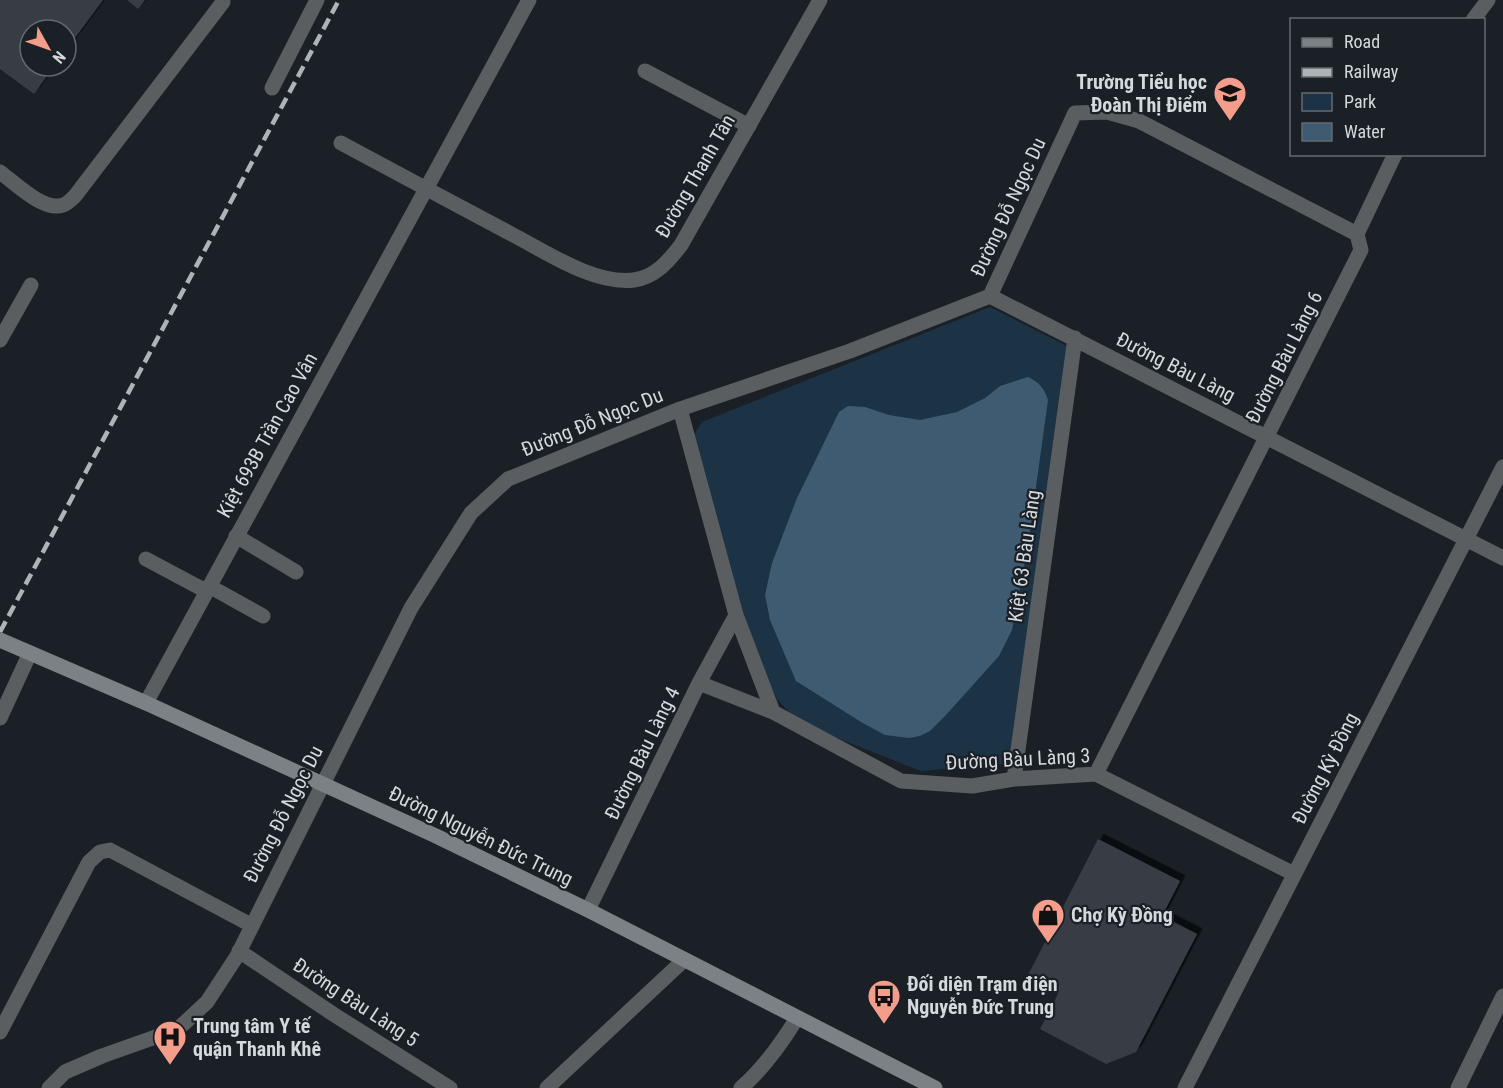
<svg xmlns="http://www.w3.org/2000/svg" width="1503" height="1088" font-family="'Roboto Condensed',sans-serif">
  <style>
    .green { fill: #1b3345 }
    .water { fill: #3f5b71 }
    .building { fill: #373e45; filter: url(#shadow) }
    .lines { fill: none; stroke-linecap: round; stroke-linejoin: round }
    .lane { stroke: #5a5e61; stroke-width: 15 }
    .street { stroke: #5a5e61; stroke-width: 15 }
    .secondary { stroke: #7c8186; stroke-width: 15 }
    .rail { stroke: #aeb3b7; stroke-width: 4.5; stroke-dasharray: 12 6; stroke-linecap: butt }
    .labels { text-anchor: middle; stroke-width: 4.5; stroke-linejoin: round; paint-order: stroke }
    .poi-label { font-size: 20px; font-weight: bold; fill: #d4d9dd; stroke: #1a2026; text-anchor: start }
    .street-label { font-size: 20px; fill: #d4d9dd; stroke: #1a2026 }
  </style>
  <defs>
    <filter id="shadow"><feDropShadow dx="5.5" dy="-5.5" stdDeviation="0" flood-color="#0009"/></filter>
  </defs>
  <rect width="100%" height="100%" fill="#1a2026"/>
  <path class="green" d="M 990,307 L 1071,348 L 1012,763 L 921,771 L 799,723 L 777,699 L 739,618 L 694,435 L 702,422 Z"/>
  <path class="water" d="M 1028,377 C 1039,382 1044,388 1048,400 L 1028,545 L 1012,630 L 999,656 L 945,716 L 930,731 L 920,736 L 909,738 L 885,735 L 861,722 L 796,681 L 770,620 L 765,595 L 772,563 L 797,498 L 839,412 L 848,406 L 865,407 L 889,415 L 920,420 L 957,412 L 985,398 L 1000,386 Z"/>
  <path class="building" d="M 0,0 L 103,0 L 66,50 L 66,30 L 30,30 L 30,66 L 54,66 L 34,94 L 0,69 Z
    M 127,0 L 145,0 L 138,9 Z
    M 1098,839 L 1180,881 L 1162,916 L 1197,934 L 1136,1052 L 1106,1064 L 1040,1029 L 1058,994 L 1027,977 Z"/>
  <g class="lines">
    <path class="lane" d="M 1473,20 L 1488,0
      M 645,71 L 749,126
      M 272,88 L 317,0
      M 341,143 L 425,188
      M 0,172 C 15,183 44,212 63,205 C 67,204 72,199 75,196 L 223,2
      M 1357,234 L 1395,154
      M 0,340 L 31,285
      M 741,1088 C 764,1068 781,1044 797,1018"/>
    <path class="street" d="M 425,188 C 455,204 485,220 515,236 C 548,253 595,285 634,280 C 655,277 668,262 681,245 L 820,0
      M 990,296 L 1503,558
      M 680,409 L 736,615 L 773,712 L 901,781 L 972,786 L 1014,779 L 1096,774 L 1294,874
      M 236,536 L 296,572
      M 146,559 L 206,591
      M 209,586 L 263,616
      M 699,683 L 773,712
      M 146,703 L 529,0
      M 0,718 L 30,653
      M 1014,779 L 1075,338
      M 588,910 L 699,683 L 736,615
      M 239,951 L 333,1014 L 450,1088
      M 0,1032 L 89,862 L 100,852 L 110,850 L 251,925
      M 49,1088 L 65,1072 L 102,1056 L 178,1029 L 207,1002 L 237,956 L 411,608 L 471,513 L 508,479 L 680,409 L 850,351 L 990,296 L 1075,113 L 1107,112 L 1139,121 L 1357,234 L 1361,250 L 1096,774
      M 547,1088 L 684,960
      M 1185,1088 L 1503,467
      M 1458,1088 L 1503,996"/>
    <path class="secondary" d="M 0,640 L 146,703 L 436,836 L 588,910 L 935,1088"/>
    <path class="rail" d="M 0,632 L 339,0"/>
  </g>
  <defs>
    <g id="school-pin" transform="scale(1.725)"><path d="M0 17L-7.5 6A9.5 9.5 0 1 1 7.5 6Z" fill="#f49d8b" stroke="#1a2026"/><path d="M0-5L7-2L0 1L-7-2ZM-4 1L0 2.5L4 1V4Q0 6-4 4Z" fill="#111"/></g>
    <g id="shop-pin" transform="scale(1.725)"><path d="M0 17L-7.5 6A9.5 9.5 0 1 1 7.5 6Z" fill="#f49d8b" stroke="#1a2026"/><path d="M-5-2.5h2.3a2.7 3.5 0 0 1 5.4 0H5L5.5 6h-11ZM-1.5-2.5h3a1.5 2.3 0 0 0-3 0Z" fill="#111"/></g>
    <g id="bus-pin" transform="scale(1.725)"><path d="M0 17L-7.5 6A9.5 9.5 0 1 1 7.5 6Z" fill="#f49d8b" stroke="#1a2026"/><path d="M-5-6H5V4H4V6H2V4H-2V6H-4V4H-5ZM-3.5-4V0h7V-4ZM-3.5 1.2v1.5H-2V1.2ZM2 1.2v1.5H3.5V1.2Z" fill="#111"/></g>
    <g id="hospital-pin" transform="scale(1.725)"><path d="M0 17L-7.5 6A9.5 9.5 0 1 1 7.5 6Z" fill="#f49d8b" stroke="#1a2026"/><path d="M-5-5h3v3.5h4V-5h3V5h-3V1.5h-4V5h-3Z" fill="#111"/></g>
  </defs>
  <g fill-rule="evenodd">
    <use href="#school-pin" x="1230" y="93"/>
    <use href="#shop-pin" x="1048" y="915"/>
    <use href="#bus-pin" x="884" y="996"/>
    <use href="#hospital-pin" x="170" y="1037"/>
  </g>
  <g class="labels">
    <g class="poi-label">
      <text x="1207" y="89" text-anchor="end">Trường Tiểu học<tspan x="1207" dy="23">Đoàn Thị Điểm</tspan></text>
      <text x="1071" y="922">Chợ Kỳ Đồng</text>
      <text x="907" y="991">Đối diện Trạm điện<tspan x="907" dy="23">Nguyễn Đức Trung</tspan></text>
      <text x="193" y="1033">Trung tâm Y tế<tspan x="193" dy="23">quận Thanh Khê</tspan></text>
    </g>
    <g class="street-label">
      <text transform="translate(695 176) rotate(-60)" y="7">Đường Thanh Tân</text>
      <text transform="translate(1008 207) rotate(-65)" y="7">Đường Đỗ Ngọc Du</text>
      <text transform="translate(1284 357) rotate(-63)" y="7">Đường Bàu Làng 6</text>
      <text transform="translate(1176 367) rotate(27)" y="7">Đường Bàu Làng</text>
      <text transform="translate(592 422) rotate(-22)" y="7">Đường Đỗ Ngọc Du</text>
      <text transform="translate(267 435) rotate(-61)" y="7">Kiệt 693B Trần Cao Vân</text>
      <text transform="translate(1024 556) rotate(-82)" y="7">Kiệt 63 Bàu Làng</text>
      <text transform="translate(642 753) rotate(-64)" y="7">Đường Bàu Làng 4</text>
      <text transform="translate(1018 759) rotate(-3)" y="7">Đường Bàu Làng 3</text>
      <text transform="translate(1325 768) rotate(-63)" y="7">Đường Kỳ Đồng</text>
      <text transform="translate(283 814) rotate(-63)" y="7">Đường Đỗ Ngọc Du</text>
      <text transform="translate(481 836) rotate(26)" y="7">Đường Nguyễn Đức Trung</text>
      <text transform="translate(356 1002) rotate(33)" y="7">Đường Bàu Làng 5</text>
    </g>
  </g>
  <rect x="1290" y="18" width="195" height="138" fill="#1a2026" stroke="#646a6f" stroke-width="1.5"/>
  <rect x="1302" y="38" width="30" height="9" fill="#7c8186" stroke="#646a6f" stroke-width="1.5"/>
  <text x="1344" y="48" font-size="18" fill="#d4d9dd">Road</text>
  <rect x="1302" y="68" width="30" height="9" fill="#aeb3b7" stroke="#646a6f" stroke-width="1.5"/>
  <text x="1344" y="78" font-size="18" fill="#d4d9dd">Railway</text>
  <rect x="1302" y="93" width="30" height="18" fill="#1b3345" stroke="#646a6f" stroke-width="1.5"/>
  <text x="1344" y="108" font-size="18" fill="#d4d9dd">Park</text>
  <rect x="1302" y="123" width="30" height="18" fill="#3f5b71" stroke="#646a6f" stroke-width="1.5"/>
  <text x="1344" y="138" font-size="18" fill="#d4d9dd">Water</text>
  <g transform="translate(48 48) rotate(130)"><circle r="28" fill="#1a2026" stroke="#646a6f" stroke-width="1.5"/>
  <path d="M0-4.5L10 22L0 15L-10 22Z" fill="#f49d8b"/>
  <text y="-9" font-size="16" font-weight="bold" text-anchor="middle" fill="#d4d9dd">N</text>
  </g>
</svg>
